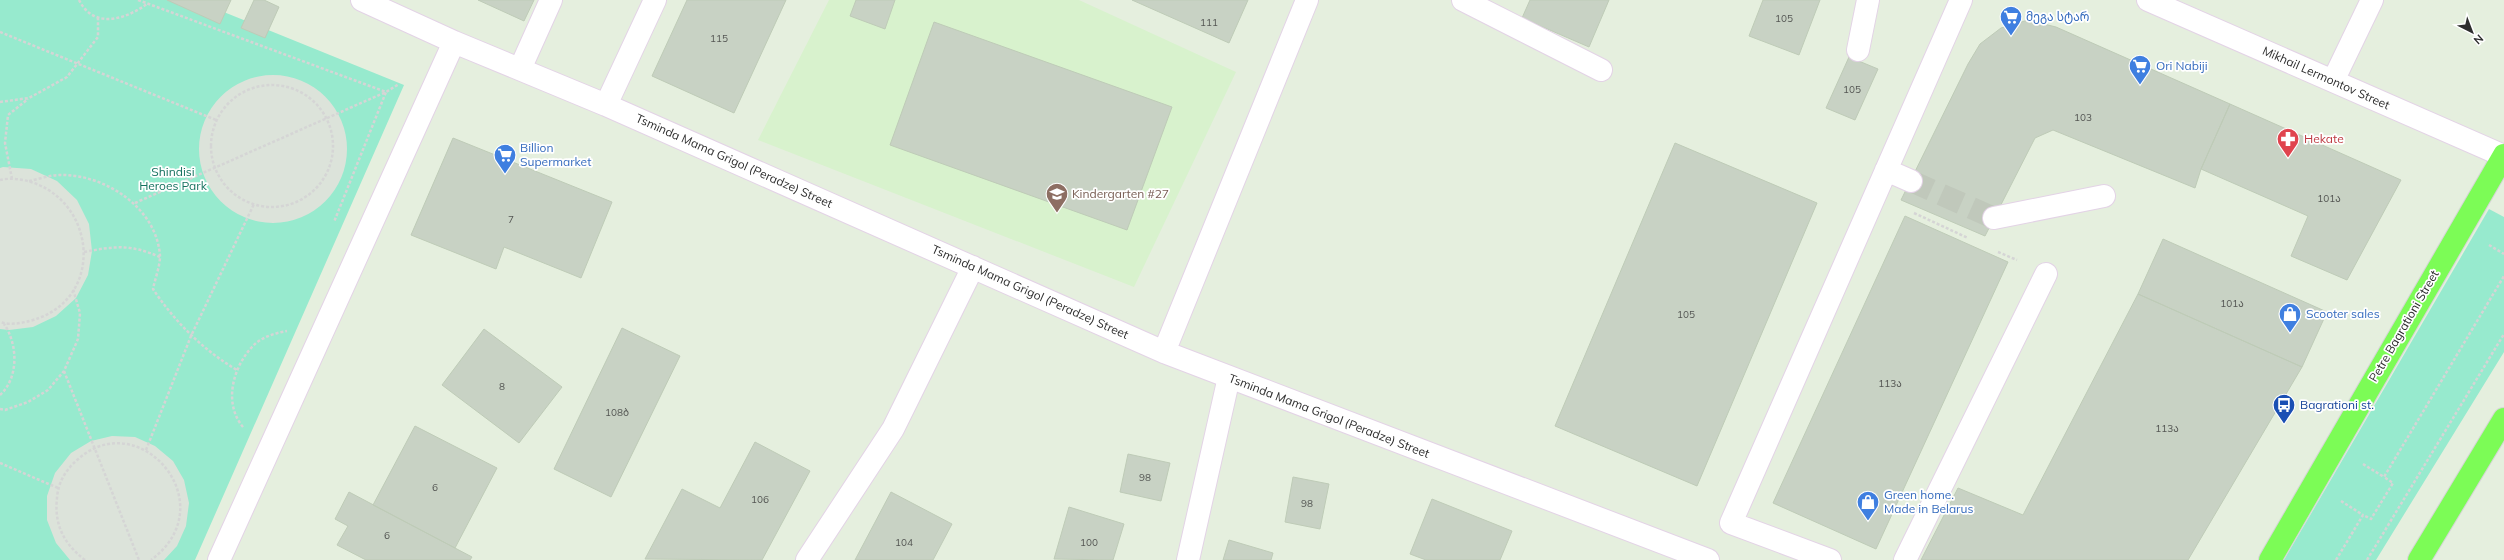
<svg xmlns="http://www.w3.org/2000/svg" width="2504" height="560" font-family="Mulish,'Noto Sans Georgian',sans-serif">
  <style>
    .education { fill: #d8f2cd }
    .green { fill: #97eace }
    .plaza { fill: #dce3da }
    .building { fill: #c8d2c4; stroke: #becbb7 }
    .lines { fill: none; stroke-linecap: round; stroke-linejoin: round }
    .minor-tunnel { stroke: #c0c8bb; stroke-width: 22; stroke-dasharray: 22 11; stroke-linecap: butt }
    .minor-casing { stroke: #e3d3e6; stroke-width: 24 }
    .major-casing { stroke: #d5d5d5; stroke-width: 24 }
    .path { stroke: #d5d5d5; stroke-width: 2.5; stroke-dasharray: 3 2; stroke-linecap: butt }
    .minor { stroke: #fff; stroke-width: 22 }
    .major { stroke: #7cfc56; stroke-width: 22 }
    .labels { text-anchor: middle; stroke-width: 3.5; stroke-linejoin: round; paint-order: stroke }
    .number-label { font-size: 10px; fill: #545653 }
    .shop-label { font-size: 12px; fill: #366cbe; stroke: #fff; text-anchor: start }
    .street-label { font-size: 12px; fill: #2d2d2d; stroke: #fff }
    .health-label { font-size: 12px; fill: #be3a42; stroke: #fff; text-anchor: start }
    .park-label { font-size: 12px; fill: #15725f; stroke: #fff }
    .education-label { font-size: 12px; fill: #785e54; stroke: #fff; text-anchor: start }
    .transit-label { font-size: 12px; fill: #164399; stroke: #fff; text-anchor: start }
  </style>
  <rect width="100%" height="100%" fill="#e5efde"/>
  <path class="education" d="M 829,0 L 1079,0 L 1236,72 L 1134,287 L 758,140 Z"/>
  <path class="green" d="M 0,0 L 194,0 L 404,85 L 195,560 L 0,560 Z
    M 2489,209 L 2504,217 L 2504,352 L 2376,560 L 2284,560 Z"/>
  <path class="plaza" d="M199 149a74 74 0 1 1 148 0a74 74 0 1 1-148 0Z
    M 3,167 L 31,169 L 57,181 L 77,200 L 89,224 L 92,251 L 88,275 L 76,298 L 56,316 L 33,327 L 9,330 L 0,329 L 0,168 Z
    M 112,436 L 135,437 L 155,446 L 173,461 L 184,480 L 189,503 L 186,526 L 177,546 L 164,560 L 70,560 L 56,543 L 47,520 L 47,496 L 55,473 L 71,453 L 91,441 Z"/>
  <path class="building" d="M 167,0 L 231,0 L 220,24 Z
    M 254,0 L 264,0 L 279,7 L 265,38 L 241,28 Z
    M 478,0 L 534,0 L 524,21 Z
    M 687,0 L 786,0 L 734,113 L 652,76 Z
    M 856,0 L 895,0 L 885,29 L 850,16 Z
    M 1132,0 L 1248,0 L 1229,43 Z
    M 1530,0 L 1609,0 L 1589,47 L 1522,18 Z
    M 1763,0 L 1820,0 L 1799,55 L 1749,36 Z
    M 2028,20 L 2056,27 L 2230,104 L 2201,169 L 2195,188 L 2053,130 L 2035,138 L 1985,236 L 1901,200 L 1968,64 L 1980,44 L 2001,28 Z
    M 934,22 L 1172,107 L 1127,230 L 890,145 Z
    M 1849,57 L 1878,69 L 1855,120 L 1826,108 Z
    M 2230,104 L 2401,180 L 2347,280 L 2291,256 L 2308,216 L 2201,169 Z
    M 453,138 L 612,202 L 581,278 L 504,247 L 496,269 L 411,235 Z
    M 1675,143 L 1817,203 L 1697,486 L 1555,426 Z
    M 1905,216 L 2008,262 L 1876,549 L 1773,503 Z
    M 2163,239 L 2327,312 L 2302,367 L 2138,294 Z
    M 2138,294 L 2302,367 L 2188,560 L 1921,560 L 1958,488 L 2023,515 Z
    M 622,328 L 680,356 L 611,497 L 554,469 Z
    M 484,329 L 562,387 L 519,443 L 442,385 Z
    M 415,426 L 497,468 L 455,548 L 373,505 Z
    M 755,442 L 810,471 L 762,560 L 645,559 L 682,489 L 720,508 Z
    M 1128,454 L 1170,463 L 1161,501 L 1120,492 Z
    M 1293,477 L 1329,484 L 1320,529 L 1285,522 Z
    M 349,492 L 472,557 L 470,560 L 366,560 L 337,545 L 348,526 L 335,519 Z
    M 891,492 L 952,524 L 933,560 L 855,560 Z
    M 1432,499 L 1512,531 L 1500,560 L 1426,560 L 1410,554 Z
    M 1069,507 L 1124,524 L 1113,560 L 1054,559 Z
    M 1229,540 L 1273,553 L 1271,560 L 1223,560 Z"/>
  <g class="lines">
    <path class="minor-tunnel" d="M 1911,181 L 1994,218"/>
    <g class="minor-casing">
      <path id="minor" d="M 362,0 L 454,42 L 606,105 L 1164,352 L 1708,560
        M 1463,0 L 1601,70
        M 2148,0 L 2504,156
        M 1858,50 L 1868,0
        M 520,69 L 551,0
        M 2333,81 L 2372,0
        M 606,105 L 655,0
        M 1886,170 L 1911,181
        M 1994,218 L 2104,196
        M 1164,352 L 1307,0
        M 219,560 L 454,42
        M 807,560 L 893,429 L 973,267
        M 1188,560 L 1229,377
        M 1830,560 L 1731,523 L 1961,0
        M 1905,560 L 2046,274"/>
    </g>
    <g class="major-casing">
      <path id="major" d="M 2270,560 L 2504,155
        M 2419,560 L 2504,419"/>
    </g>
    <path class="path" d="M 79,0 C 94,30 126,19 147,4
      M 138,0 L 386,92 L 334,222
      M 0,32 L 216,120
      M211 146a61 61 0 1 1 122 0a61 61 0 1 1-122 0Z
      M 0,102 L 29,98 L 67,77 L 98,37 L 98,17
      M 12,179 L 5,143 L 8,115 L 28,99
      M 0,180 C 12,177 28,180 39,185 C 96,210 101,295 39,318 C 28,322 12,326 0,322
      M 29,181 C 39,179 50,175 60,175 C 105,174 157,208 160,256 C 160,266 155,279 153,289 C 175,322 203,350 237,370
      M 135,203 L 386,92 L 399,84
      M 1914,213 L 1968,238
      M 2489,245 L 2504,254
      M 84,252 C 115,246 130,244 160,257
      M 1998,252 L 2017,260
      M 64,371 L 139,560
      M 0,395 C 19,378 18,344 4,324
      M 0,409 L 5,410 L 28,402 L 48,390 L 64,371 L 78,339 L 80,313 L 73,289
      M 243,427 C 222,402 234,363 256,343 C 265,336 276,333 287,331
      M 146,450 L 191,336 L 254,204
      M 0,463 L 58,488
      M 2363,464 L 2384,477
      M 2341,501 L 2363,515
      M 85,560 C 64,544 54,525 57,498 C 58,483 65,471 76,461 C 138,402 227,504 151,560
      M 2336,560 L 2363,515 L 2371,519 L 2393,483 L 2384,477 L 2504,276
      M 2367,560 L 2504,334"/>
    <use href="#minor" class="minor"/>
    <use href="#major" class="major"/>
  </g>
  <defs>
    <g id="supermarket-pin" transform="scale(1.15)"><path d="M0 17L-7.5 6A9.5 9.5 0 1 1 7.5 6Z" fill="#3f7fe0" stroke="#fff"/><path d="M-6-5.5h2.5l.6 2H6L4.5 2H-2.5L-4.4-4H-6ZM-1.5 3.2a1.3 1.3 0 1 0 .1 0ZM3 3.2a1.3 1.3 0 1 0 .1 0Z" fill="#fff"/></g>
    <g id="pharmacy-pin" transform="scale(1.15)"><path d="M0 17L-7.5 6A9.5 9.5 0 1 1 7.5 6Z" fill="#e0444e" stroke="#fff"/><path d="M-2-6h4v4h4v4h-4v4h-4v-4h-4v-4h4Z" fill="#fff"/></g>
    <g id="school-pin" transform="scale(1.15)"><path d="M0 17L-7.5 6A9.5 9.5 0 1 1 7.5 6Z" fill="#8d6e63" stroke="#fff"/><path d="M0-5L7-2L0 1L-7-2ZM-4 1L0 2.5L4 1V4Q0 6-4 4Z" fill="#fff"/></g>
    <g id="shop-pin" transform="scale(1.15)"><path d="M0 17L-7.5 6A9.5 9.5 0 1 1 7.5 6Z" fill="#3f7fe0" stroke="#fff"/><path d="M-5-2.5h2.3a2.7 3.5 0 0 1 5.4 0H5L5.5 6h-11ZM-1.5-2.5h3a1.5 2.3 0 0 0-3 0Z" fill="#fff"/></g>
    <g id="bus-pin" transform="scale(1.15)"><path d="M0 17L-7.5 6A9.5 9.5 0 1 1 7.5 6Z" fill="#1a4fb4" stroke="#fff"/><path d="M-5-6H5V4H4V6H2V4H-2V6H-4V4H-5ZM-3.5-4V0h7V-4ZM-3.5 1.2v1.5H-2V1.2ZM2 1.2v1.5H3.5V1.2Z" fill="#fff"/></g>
  </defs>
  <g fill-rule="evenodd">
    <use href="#supermarket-pin" x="2011" y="17"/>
    <use href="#supermarket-pin" x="2140" y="66"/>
    <use href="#pharmacy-pin" x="2288" y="139"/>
    <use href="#supermarket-pin" x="505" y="155"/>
    <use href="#school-pin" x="1057" y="194"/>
    <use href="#shop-pin" x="2290" y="314"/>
    <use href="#bus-pin" x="2284" y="405"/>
    <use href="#shop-pin" x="1868" y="502"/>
  </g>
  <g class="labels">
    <g class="number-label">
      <text x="1784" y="22">105</text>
      <text x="1209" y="26">111</text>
      <text x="719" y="42">115</text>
      <text x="1852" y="93">105</text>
      <text x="2083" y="121">103</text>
      <text x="2329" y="202">101ა</text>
      <text x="511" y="223">7</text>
      <text x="2232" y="307">101ა</text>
      <text x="1686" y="318">105</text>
      <text x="1890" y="387">113ა</text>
      <text x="502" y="390">8</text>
      <text x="617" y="416">108ბ</text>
      <text x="2167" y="432">113ა</text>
      <text x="1145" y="481">98</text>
      <text x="435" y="491">6</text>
      <text x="760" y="503">106</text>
      <text x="1307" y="507">98</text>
      <text x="387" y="539">6</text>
      <text x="904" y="546">104</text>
      <text x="1089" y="546">100</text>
    </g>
    <g class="shop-label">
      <text x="2026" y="21">მეგა სტარ</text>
      <text x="2156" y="70">Ori Nabiji</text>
      <text x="520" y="152">Billion<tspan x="520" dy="14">Supermarket</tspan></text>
      <text x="2306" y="318">Scooter sales</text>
      <text x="1884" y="499">Green home.<tspan x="1884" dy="14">Made in Belarus</tspan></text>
    </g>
    <g class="street-label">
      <text transform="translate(2326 78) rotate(24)" y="4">Mikhail Lermontov Street</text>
      <text transform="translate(734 161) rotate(24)" y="4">Tsminda Mama Grigol (Peradze) Street</text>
      <text transform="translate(1030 292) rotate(24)" y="4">Tsminda Mama Grigol (Peradze) Street</text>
      <text transform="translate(2404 326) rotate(-60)" y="4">Petre Bagrationi Street</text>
      <text transform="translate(1329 416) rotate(21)" y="4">Tsminda Mama Grigol (Peradze) Street</text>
    </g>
    <g class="health-label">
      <text x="2304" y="143">Hekate</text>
    </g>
    <g class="park-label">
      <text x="173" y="176">Shindisi<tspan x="173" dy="14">Heroes Park</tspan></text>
    </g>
    <g class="education-label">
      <text x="1072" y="198">Kindergarten #27</text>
    </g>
    <g class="transit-label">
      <text x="2300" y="409">Bagrationi st.</text>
    </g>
  </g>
  <g transform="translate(2472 32) rotate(138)" stroke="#ffffff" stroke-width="3" paint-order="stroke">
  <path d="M0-3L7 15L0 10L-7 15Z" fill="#2d2d2d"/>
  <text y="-6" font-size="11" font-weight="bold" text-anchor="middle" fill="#2d2d2d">N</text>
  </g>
</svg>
